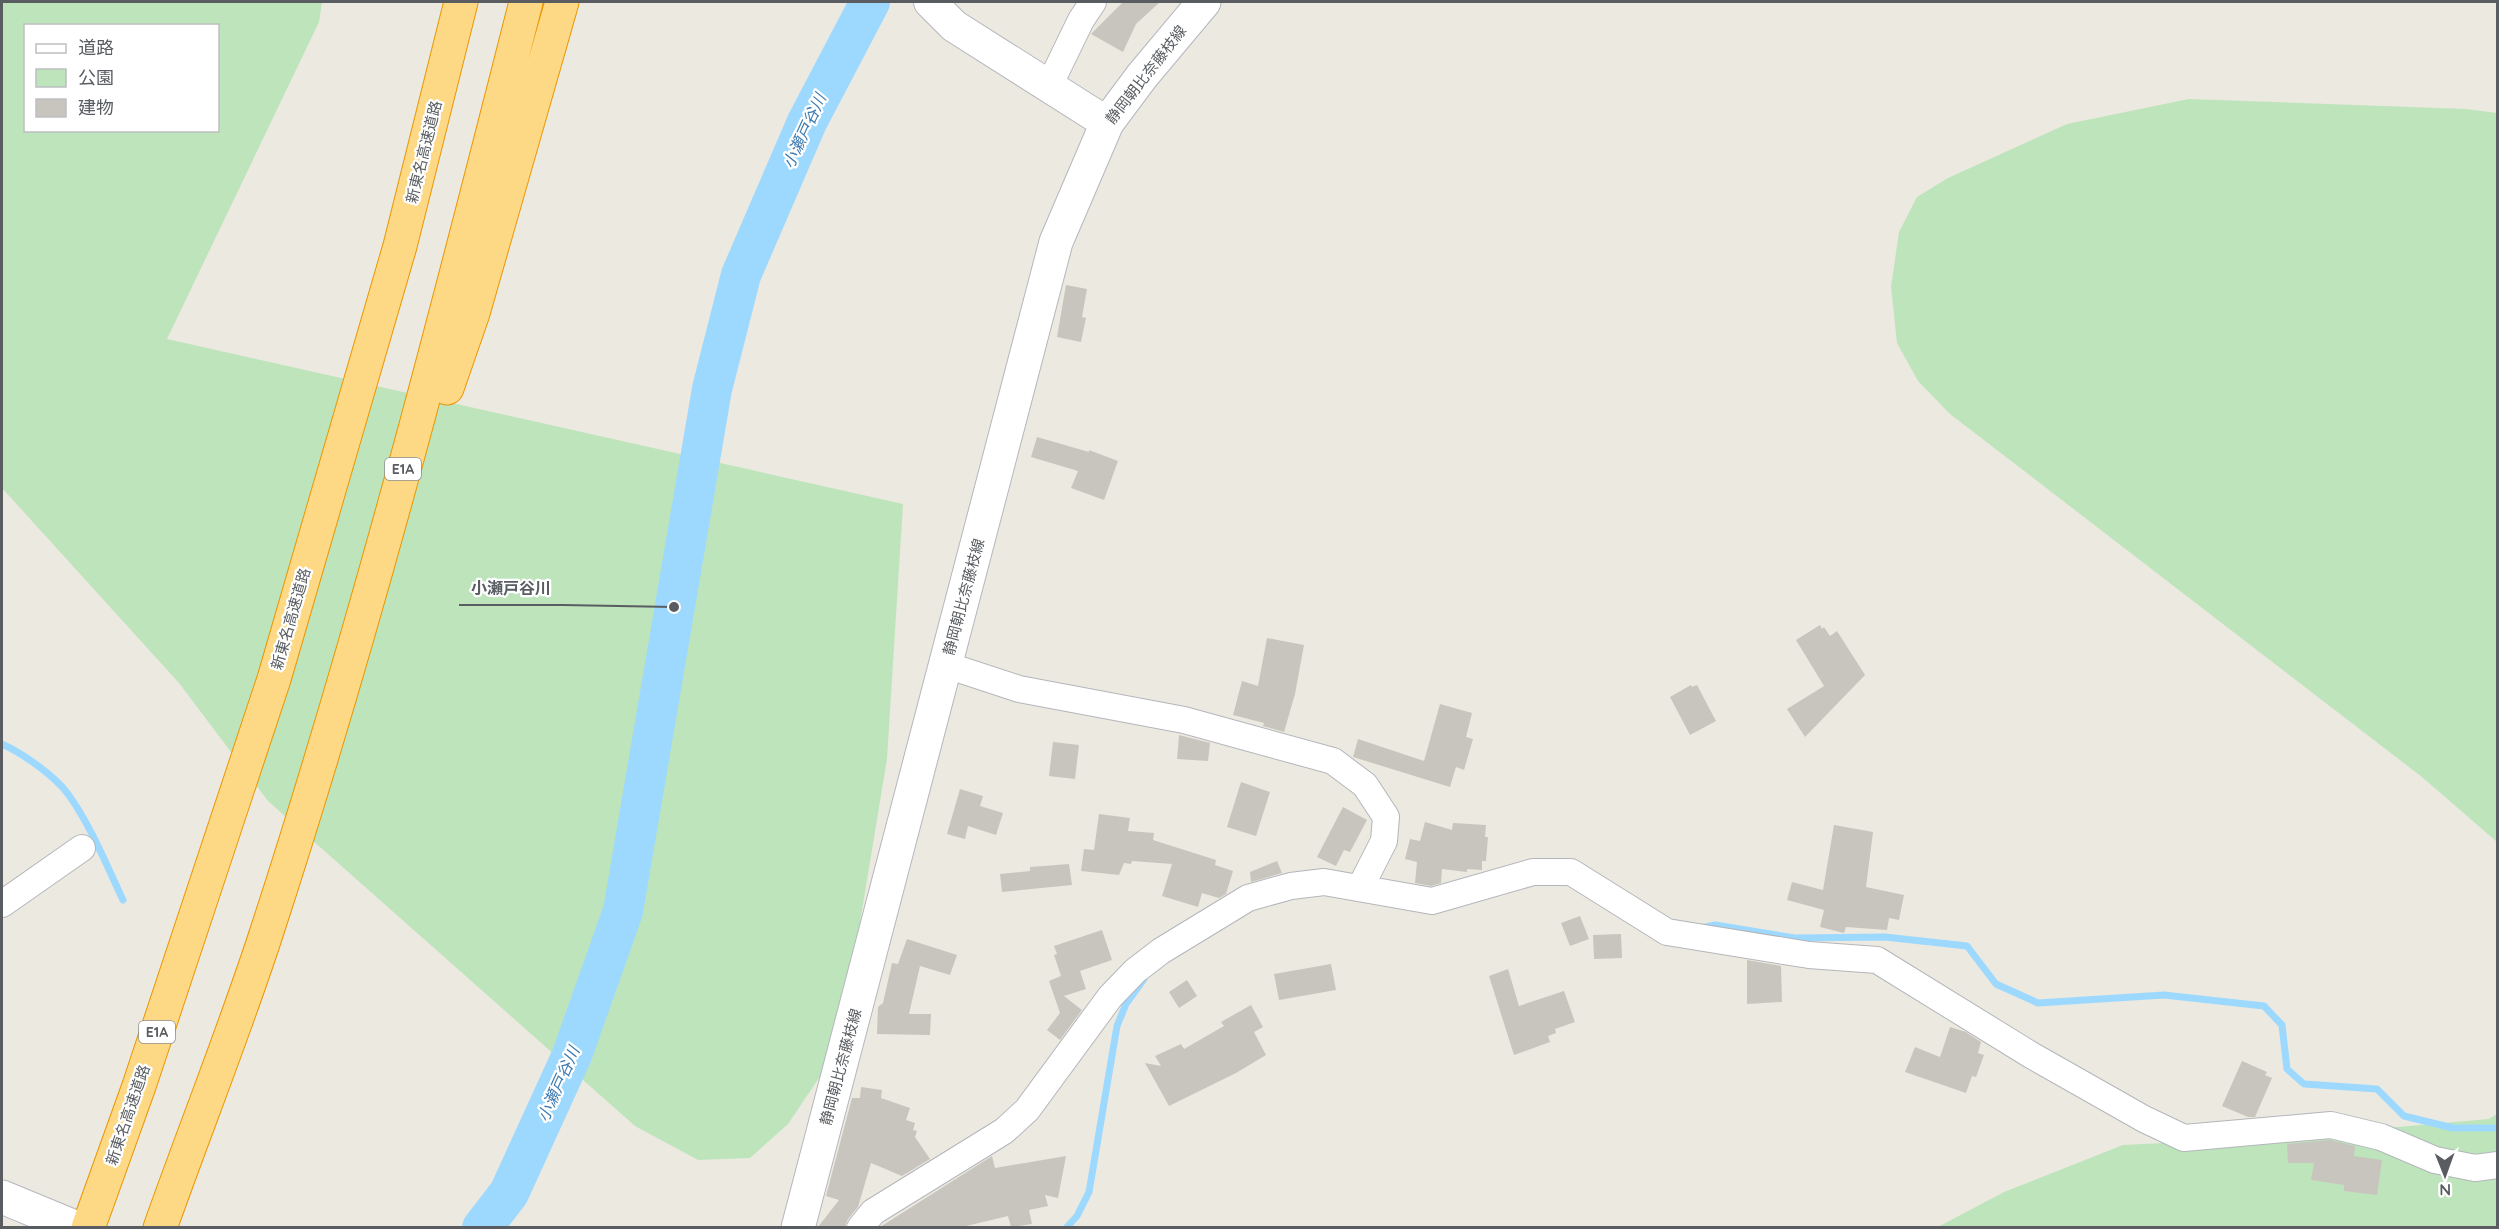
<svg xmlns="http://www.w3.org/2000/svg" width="2499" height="1229" font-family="Quicksand,'Noto Sans JP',sans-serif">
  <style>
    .green { fill: #bde4bb; fill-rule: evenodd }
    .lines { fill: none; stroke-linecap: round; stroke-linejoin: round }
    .stream { stroke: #9dd9ff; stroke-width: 7 }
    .river { stroke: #9dd9ff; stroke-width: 40 }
    .building { fill: #c8c5bf }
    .minor-casing { stroke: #b3b6bb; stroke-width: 28 }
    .tertiary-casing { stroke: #b3b6bb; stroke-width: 34 }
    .secondary-casing { stroke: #b4b7bd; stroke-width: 35 }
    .motorway-casing { stroke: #eb9600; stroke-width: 35 }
    .minor { stroke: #fff; stroke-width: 26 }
    .tertiary { stroke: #fff; stroke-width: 32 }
    .secondary { stroke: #fff; stroke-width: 33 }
    .motorway { stroke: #fdd986; stroke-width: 33 }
    .labels { text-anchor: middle; stroke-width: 4.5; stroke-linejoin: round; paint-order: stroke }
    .shield { fill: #fff; stroke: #8b8e90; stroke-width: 1.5 }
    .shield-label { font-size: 14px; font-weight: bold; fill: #595d61 }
    .street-label { font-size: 15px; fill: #595d61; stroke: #fff }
    .water-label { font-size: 16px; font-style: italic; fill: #3b79af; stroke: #fff }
    .leader { fill: none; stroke: #595d61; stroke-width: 2 }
    .callout-dot { fill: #595d61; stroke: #fff; stroke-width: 2 }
    .callout-label { font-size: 16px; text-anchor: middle; font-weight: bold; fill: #595d61; stroke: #fff; stroke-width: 4.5; stroke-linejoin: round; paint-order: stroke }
  </style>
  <rect width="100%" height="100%" fill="#ece9e0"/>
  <path class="green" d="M 2,2 L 322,2 L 319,22 L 167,339 L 903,504 L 887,759 L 845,1013 L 827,1066 L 788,1124 L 750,1158 L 698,1160 L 635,1126 L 268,801 L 179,683 L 2,488 ZM 26,26 L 218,26 L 218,130 L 26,130 Z
    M 2189,99 L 2466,109 L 2497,113 L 2497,842 L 2422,777 L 1950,414 L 1918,381 L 1897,343 L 1891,287 L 1899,232 L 1917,197 L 1948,178 L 2067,124 Z
    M 2497,1114 L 2497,1227 L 1936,1228 L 2004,1192 L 2123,1145 L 2283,1137 L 2489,1119 Z"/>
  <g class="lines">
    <path class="stream" d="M 2,744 C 22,753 55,776 68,794 C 91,826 106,864 123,900
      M 1701,928 L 1715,925 L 1795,938 L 1885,937 L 1967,946 L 1996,984 L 2038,1003 L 2164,995 L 2264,1006 L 2282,1025 L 2287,1069 L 2304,1084 L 2377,1089 L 2404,1116 L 2453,1128 L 2498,1128
      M 1066,1228 L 1077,1216 L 1089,1192 L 1117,1026 L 1126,1004 L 1144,979"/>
    <path class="river" d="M 482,1228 L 509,1193 L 572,1055 L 623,911 L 712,389 L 741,275 L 807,122 L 870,2"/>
  </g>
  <path class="building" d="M 1123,2 L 1160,2 L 1136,24 L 1123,52 L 1091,34 Z
    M 1066,285 L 1087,289 L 1082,317 L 1086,318 L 1081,342 L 1057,337 Z
    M 1037,437 L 1089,452 L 1089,450 L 1118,461 L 1104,500 L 1071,488 L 1078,471 L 1031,457 Z
    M 1820,625 L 1822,629 L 1824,627 L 1830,636 L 1837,631 L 1865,675 L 1805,737 L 1787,709 L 1824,686 L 1796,640 Z
    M 1267,638 L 1304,645 L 1295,694 L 1284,732 L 1263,726 L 1264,723 L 1233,715 L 1242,681 L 1258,686 Z
    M 1691,685 L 1692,687 L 1697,685 L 1716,721 L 1690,735 L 1670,697 Z
    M 1440,704 L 1472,713 L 1466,737 L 1473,739 L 1464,770 L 1456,767 L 1450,787 L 1353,757 L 1358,739 L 1424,761 Z
    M 1179,735 L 1210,743 L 1208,761 L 1177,759 Z
    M 1053,742 L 1079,745 L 1075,779 L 1049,776 Z
    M 1241,782 L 1270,792 L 1256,836 L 1227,827 Z
    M 960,789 L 983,796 L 980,806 L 1003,813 L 996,835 L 968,826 L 965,839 L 947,834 Z
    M 1343,807 L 1367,820 L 1350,852 L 1344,850 L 1336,866 L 1317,857 Z
    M 1099,814 L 1130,818 L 1128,831 L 1154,833 L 1153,840 L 1216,860 L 1215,865 L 1233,871 L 1226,894 L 1219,898 L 1202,893 L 1198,907 L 1162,896 L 1172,864 L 1132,861 L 1131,864 L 1124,863 L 1119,875 L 1081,871 L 1084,849 L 1094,850 Z
    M 1425,822 L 1452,830 L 1453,823 L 1486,825 L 1485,837 L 1488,837 L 1486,861 L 1482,861 L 1482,870 L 1467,869 L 1467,872 L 1442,869 L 1441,883 L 1431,886 L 1415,883 L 1417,862 L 1405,859 L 1410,839 L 1420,841 Z
    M 1834,825 L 1873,832 L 1866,887 L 1904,895 L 1899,920 L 1889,918 L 1887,930 L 1846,927 L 1844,933 L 1820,927 L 1824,910 L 1787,900 L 1792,882 L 1823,890 Z
    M 1277,861 L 1282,873 L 1251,882 L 1250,872 Z
    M 1069,864 L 1072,885 L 1002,892 L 1000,874 L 1030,871 L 1030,867 Z
    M 1580,916 L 1589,939 L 1570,946 L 1561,923 Z
    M 1102,930 L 1112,960 L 1080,971 L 1086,989 L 1064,996 L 1082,1010 L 1060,1040 L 1047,1030 L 1060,1013 L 1049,981 L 1061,976 L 1054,955 L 1057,954 L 1054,946 Z
    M 1621,934 L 1622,958 L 1594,959 L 1593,935 Z
    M 907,939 L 957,955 L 950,975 L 920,966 L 909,1014 L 931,1014 L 930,1035 L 877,1034 L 878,1007 L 883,1003 L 892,963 L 898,964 Z
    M 1747,960 L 1781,966 L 1782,1002 L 1747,1004 Z
    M 1331,964 L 1336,990 L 1279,1000 L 1274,974 Z
    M 1508,969 L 1519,1006 L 1564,991 L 1575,1022 L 1555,1029 L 1556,1033 L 1548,1036 L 1550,1042 L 1514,1055 L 1489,976 Z
    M 1187,980 L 1197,996 L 1179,1008 L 1169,992 Z
    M 1251,1005 L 1263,1027 L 1254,1032 L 1266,1055 L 1236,1073 L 1169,1106 L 1145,1063 L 1161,1066 L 1155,1056 L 1181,1044 L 1184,1049 L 1224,1026 L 1221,1022 Z
    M 1950,1027 L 1966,1032 L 1981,1042 L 1978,1053 L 1984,1055 L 1976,1077 L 1972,1076 L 1966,1093 L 1905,1072 L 1915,1047 L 1940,1057 Z
    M 2242,1061 L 2267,1072 L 2265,1075 L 2272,1078 L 2255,1117 L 2248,1117 L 2222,1106 Z
    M 861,1087 L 882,1090 L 881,1098 L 910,1108 L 906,1120 L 915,1123 L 913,1130 L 917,1131 L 915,1137 L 930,1159 L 902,1176 L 871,1163 L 858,1207 L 848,1219 L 845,1227 L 818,1227 L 839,1200 L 826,1196 L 852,1098 L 860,1098 Z
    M 2330,1140 L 2355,1146 L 2354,1156 L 2382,1160 L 2377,1195 L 2344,1191 L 2344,1185 L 2311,1180 L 2314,1163 L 2288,1163 L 2287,1144 Z
    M 992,1156 L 995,1168 L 1066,1156 L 1058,1198 L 1045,1195 L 1048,1206 L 1029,1210 L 1032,1224 L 1011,1227 L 1008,1216 L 962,1227 L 880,1227 Z"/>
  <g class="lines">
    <g class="minor-casing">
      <path id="minor" d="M 1049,86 L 1081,20 L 1093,2
        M 946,665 L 1019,689 L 1184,720 L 1333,761 L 1365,785 L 1386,817 L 1384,841 L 1360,888
        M 2,904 L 82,848
        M 860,1228 L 873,1212 L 1004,1131 L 1027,1110 L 1110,997 L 1135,971 L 1161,951 L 1248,898 L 1291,886 L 1324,882 L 1432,901 L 1533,872 L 1571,872 L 1667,932 L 1809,955 L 1877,960 L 2031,1055 L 2144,1119 L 2184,1138 L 2331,1125 L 2381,1137 L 2435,1160 L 2475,1168 L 2498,1165"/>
    </g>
    <g class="tertiary-casing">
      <path id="tertiary" d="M 930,2 L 954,26 L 1107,123"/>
    </g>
    <g class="secondary-casing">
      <path id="secondary" d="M 2,1197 L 77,1228
        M 798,1228 L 1056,242 L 1107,123 L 1142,76 L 1204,2"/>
    </g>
    <g class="motorway-casing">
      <path id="motorway" d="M 447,388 L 473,313 L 562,2
        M 88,1228 L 139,1086 L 274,679 L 400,246 L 461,2
        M 160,1228 C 195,1129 235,1030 267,931 C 367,625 447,313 526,2"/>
    </g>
    <use href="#minor" class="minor"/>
    <use href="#tertiary" class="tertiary"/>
    <use href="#secondary" class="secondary"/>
    <use href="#motorway" class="motorway"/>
  </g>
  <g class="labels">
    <g class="shield">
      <rect x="385" y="458" width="36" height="22" rx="4.5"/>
      <rect x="139" y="1021" width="36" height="22" rx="4.5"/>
    </g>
    <g class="shield-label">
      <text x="403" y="474">E1A</text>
      <text x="157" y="1037">E1A</text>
    </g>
    <g class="street-label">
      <text transform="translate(1146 75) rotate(-52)" y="5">静岡朝比奈藤枝線</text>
      <text transform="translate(424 152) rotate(-76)" y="5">新東名高速道路</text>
      <text transform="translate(964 597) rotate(-75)" y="5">静岡朝比奈藤枝線</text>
      <text transform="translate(291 619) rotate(-74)" y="5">新東名高速道路</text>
      <text transform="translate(841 1067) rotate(-75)" y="5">静岡朝比奈藤枝線</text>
      <text transform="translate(128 1115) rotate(-71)" y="5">新東名高速道路</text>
    </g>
    <g class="water-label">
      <text transform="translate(804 131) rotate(-65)" y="6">小瀬戸谷川</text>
      <text transform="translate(558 1084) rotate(-66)" y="6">小瀬戸谷川</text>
    </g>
  </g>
  <path class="leader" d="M674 607L563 605H459"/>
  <circle class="callout-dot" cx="674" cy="607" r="6"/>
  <g class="callout-label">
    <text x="511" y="594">小瀬戸谷川</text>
  </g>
  <rect width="2499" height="1229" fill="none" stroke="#595d61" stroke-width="6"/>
  <rect x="24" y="24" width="195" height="108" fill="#ffffff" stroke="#bdbec0" stroke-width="1.5"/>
  <rect x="36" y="44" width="30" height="9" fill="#ffffff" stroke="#bdbec0" stroke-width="1.5"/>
  <text x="78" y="54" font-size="18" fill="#595d61">道路</text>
  <rect x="36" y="69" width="30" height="18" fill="#bde4bb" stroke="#bdbec0" stroke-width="1.5"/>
  <text x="78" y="84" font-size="18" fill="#595d61">公園</text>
  <rect x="36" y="99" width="30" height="18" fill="#c8c5bf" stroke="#bdbec0" stroke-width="1.5"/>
  <text x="78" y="114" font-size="18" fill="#595d61">建物</text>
  <g transform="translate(2445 1175) rotate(179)" stroke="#ffffff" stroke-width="4.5" paint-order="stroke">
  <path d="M0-4.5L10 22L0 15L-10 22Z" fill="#595d61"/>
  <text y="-9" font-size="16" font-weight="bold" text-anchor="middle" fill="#595d61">N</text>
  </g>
</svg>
